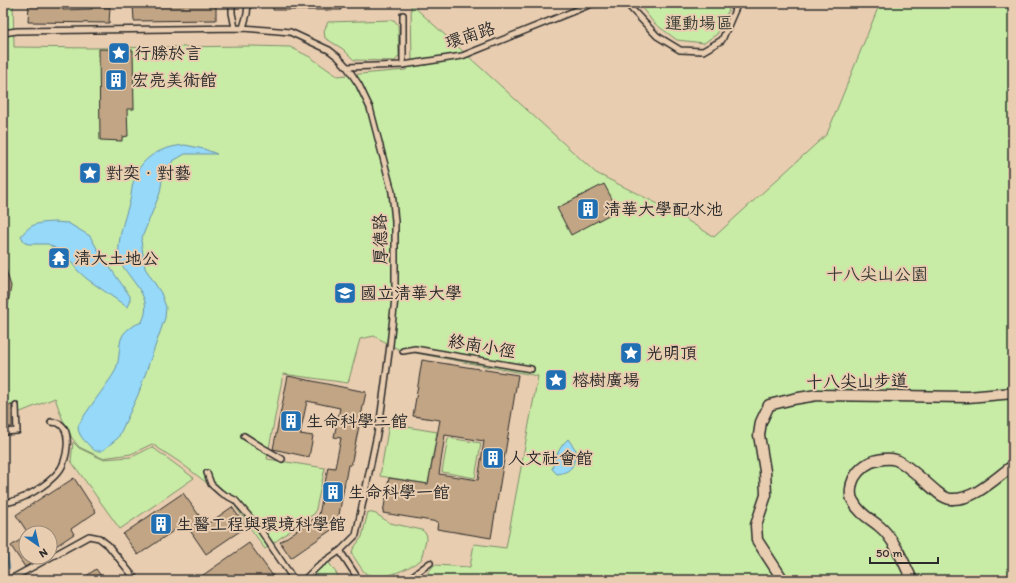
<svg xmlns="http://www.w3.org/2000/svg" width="1016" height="583" font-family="Itim,'LXGW WenKai TC',sans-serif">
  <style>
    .green { fill: #c8eca5; stroke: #7a8c68 }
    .water { fill: #96d9f8; stroke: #6b93a6 }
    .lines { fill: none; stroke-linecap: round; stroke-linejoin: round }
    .stream { stroke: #6b93a6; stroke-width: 2.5 }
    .building { fill: #c1a585; stroke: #2b2b2b; fill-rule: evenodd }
    .lane-casing { stroke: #2b2b2b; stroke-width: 8 }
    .street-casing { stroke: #2b2b2b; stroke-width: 13 }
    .lane { stroke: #e9cdb0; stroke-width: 5 }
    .street { stroke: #e9cdb0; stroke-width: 10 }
    .labels { text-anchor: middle; stroke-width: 4; stroke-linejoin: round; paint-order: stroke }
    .park-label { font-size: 17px; fill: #3b3e37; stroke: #e9cdb0 }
    .street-label { font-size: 17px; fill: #2b2b2b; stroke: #e9cdb0 }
    .poi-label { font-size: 17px; fill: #2b2b2b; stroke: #e9cdb0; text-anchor: start }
  </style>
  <rect width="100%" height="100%" fill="#e9cdb0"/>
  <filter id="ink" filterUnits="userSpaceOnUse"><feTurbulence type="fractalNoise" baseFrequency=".025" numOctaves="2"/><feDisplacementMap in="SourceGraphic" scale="8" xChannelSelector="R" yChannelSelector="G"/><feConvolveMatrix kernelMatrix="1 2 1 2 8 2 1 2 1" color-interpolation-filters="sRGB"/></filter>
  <g filter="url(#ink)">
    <path class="green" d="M 3,3 L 13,3 L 14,47 L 93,48 L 250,46 L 290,47 L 310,57 L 337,76 L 406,70 L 412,59 L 411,4 L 596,173 L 672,211 L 714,237 L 827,134 L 880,3 L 1013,3 L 1013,580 L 422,580 L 434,565 L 470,567 L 474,544 L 506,548 L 538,376 L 400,350 L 374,336 L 360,339 L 348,383 L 283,374 L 267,459 L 325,468 L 315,513 L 265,549 L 233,503 L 181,463 L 152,444 L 131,454 L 102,458 L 79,447 L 72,438 L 62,418 L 55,398 L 3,419 Z
      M 638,3 L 732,3 L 717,34 L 704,43 L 677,40 L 654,23 Z
      M 394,20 L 398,25 L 399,56 L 395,61 L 354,60 L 343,49 L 325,38 L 324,31 L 328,22 Z
      M 389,424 L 437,432 L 428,484 L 380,476 Z
      M 448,438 L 481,443 L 475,478 L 442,472 Z
      M 73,442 L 79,448 L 102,459 L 132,457 L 152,447 L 194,478 L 120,529 L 71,461 Z
      M 368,512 L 376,514 L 390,523 L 422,530 L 427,535 L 421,560 C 407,569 381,583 365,573 C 360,567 356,560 352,554 L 353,549 L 362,537 Z
      M 327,560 L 341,580 L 304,580 Z"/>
    <path class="water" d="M 185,145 L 204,149 L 217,154 L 185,154 L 173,161 L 163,174 L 160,193 L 141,240 L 145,268 L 161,293 L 166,307 L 165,318 L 138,395 L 118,438 L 102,451 L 95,451 C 89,445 78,437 78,427 C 78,422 109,382 114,373 C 126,349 109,334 142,322 C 153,299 136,287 124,268 C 122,265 119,261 119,258 C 117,241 124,220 129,204 C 132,195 131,186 135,177 C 143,155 163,147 185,145 Z
      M 54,222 L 68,223 L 90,236 L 99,252 L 130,296 L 130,300 L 127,307 L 87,279 L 78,271 L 68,258 L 58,250 L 48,244 L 29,244 L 25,243 L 21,236 C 31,223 38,223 54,222 Z
      M 568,439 L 576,450 C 574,465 573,472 557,474 L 552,469 C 555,458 559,447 568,439 Z"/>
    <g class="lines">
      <path class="stream" d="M 3,549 L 6,550 L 9,568"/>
    </g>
    <path class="building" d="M 29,3 L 62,3 L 63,10 L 92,9 L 92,3 L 99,3 L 99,7 L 110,7 L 109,23 L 28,22 Z
      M 154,3 L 216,3 L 216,20 L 134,21 L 133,4 Z
      M 273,3 L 341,3 L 341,10 L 273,10 Z
      M 99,49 L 133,50 L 134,109 L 127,109 L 128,136 L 122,137 L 122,141 L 100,140 Z
      M 604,184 L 618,210 L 571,235 L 557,208 Z
      M 3,267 L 5,267 L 11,286 L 7,310 L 3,310 Z
      M 422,360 L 518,375 L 491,538 L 437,529 L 438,522 L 383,513 L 389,478 L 428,484 L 440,420 L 413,416 ZM 445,435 L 484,441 L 478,480 L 439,474 Z
      M 288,376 L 366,392 L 351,465 L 348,465 L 337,526 L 291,558 L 280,542 L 319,515 L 328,467 L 335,468 L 341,438 L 334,437 L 340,408 L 307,401 L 300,434 L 313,436 L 309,457 L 273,449 Z
      M 3,405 L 12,405 L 12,427 L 3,427 Z
      M 74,478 L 96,512 L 71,529 L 74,534 L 50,550 L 50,533 L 28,533 L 16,515 L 47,494 L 48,495 Z
      M 183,493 L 206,525 L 232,507 L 246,527 L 206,554 L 185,523 L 138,555 L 123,534 Z
      M 26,536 L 26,557 L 40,557 L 25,567 L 11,546 Z
      M 249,543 L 276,580 L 196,580 Z
      M 96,569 L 104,580 L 81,580 Z"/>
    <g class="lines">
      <g class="lane-casing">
        <path id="lane" d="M 232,3 L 232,13 L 235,28
          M 626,3 L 657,36 L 680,50 L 703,51 L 722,40 L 738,3
          M 243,28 L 247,14 L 248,3
          M 3,33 L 17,31 L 243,28 L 290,32 L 329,50 L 338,57 L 347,67 L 359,85 L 370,108 L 392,192 L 395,221 L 395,298 L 390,345 L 380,420 L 356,535 L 341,550 L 318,566 L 304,580
          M 403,65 L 403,15
          M 347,67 L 403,65 L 462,56 L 594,3
          M 403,351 L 415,349 L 531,369
          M 3,432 L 17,431 L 16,406
          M 244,436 L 263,448 L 282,459
          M 207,473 L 211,484 L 221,493 L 235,500 L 259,528 L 294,580
          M 3,503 C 21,502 48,485 59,471 C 67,462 73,429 58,423 C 56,422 53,423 51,422
          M 341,550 L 342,554 L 359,580
          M 9,580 L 89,536 L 99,538 L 108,545 L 136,580
          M 407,580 L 430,563"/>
      </g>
      <g class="street-casing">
        <path id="street" d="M 783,580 L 757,540 L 756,525 L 766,495 L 765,471 L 759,435 L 761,422 L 769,405 L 793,399 L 817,395 L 968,397 L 1013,393
          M 912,580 C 904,563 894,538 879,526 C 869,518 859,513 853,501 C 849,495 851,484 854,478 C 860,468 867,462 878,460 C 883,459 891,458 896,460 C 907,464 926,483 937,492 C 941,495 947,500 953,499 C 976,499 995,478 1013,466"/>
      </g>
      <use href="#lane" class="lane"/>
      <use href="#street" class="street"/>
    </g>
  </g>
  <defs>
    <g id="sight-square" transform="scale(1.15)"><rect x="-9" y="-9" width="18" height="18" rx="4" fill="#1f6fb2" stroke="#e9cdb0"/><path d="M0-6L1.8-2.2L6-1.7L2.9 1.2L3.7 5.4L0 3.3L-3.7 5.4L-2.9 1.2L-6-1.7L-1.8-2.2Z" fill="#fff"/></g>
    <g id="building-square" transform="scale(1.15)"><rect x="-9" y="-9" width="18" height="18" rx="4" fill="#1f6fb2" stroke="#e9cdb0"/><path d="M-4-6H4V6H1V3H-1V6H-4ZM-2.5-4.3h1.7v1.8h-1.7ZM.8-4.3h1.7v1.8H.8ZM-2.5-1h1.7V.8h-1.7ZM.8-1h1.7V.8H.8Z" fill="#fff"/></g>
    <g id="temple-square" transform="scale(1.15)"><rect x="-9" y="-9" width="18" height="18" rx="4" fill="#1f6fb2" stroke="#e9cdb0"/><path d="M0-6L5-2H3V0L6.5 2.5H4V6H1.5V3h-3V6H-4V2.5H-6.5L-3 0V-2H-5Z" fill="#fff"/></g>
    <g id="university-square" transform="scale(1.15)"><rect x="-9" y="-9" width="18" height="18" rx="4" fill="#1f6fb2" stroke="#e9cdb0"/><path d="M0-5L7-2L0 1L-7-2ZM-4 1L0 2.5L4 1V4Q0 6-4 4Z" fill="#fff"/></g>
  </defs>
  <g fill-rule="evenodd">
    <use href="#sight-square" x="119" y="53"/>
    <use href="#building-square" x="116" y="80"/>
    <use href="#sight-square" x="90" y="173"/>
    <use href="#building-square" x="588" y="209"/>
    <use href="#temple-square" x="59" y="258"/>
    <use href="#university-square" x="345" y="293"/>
    <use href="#sight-square" x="631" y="353"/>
    <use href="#sight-square" x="556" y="380"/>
    <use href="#building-square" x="291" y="421"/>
    <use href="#building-square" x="493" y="458"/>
    <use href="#building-square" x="333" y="492"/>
    <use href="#building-square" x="161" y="524"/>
  </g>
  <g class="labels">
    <g class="park-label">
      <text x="699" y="29">運動場區</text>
      <text x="877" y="280">十八尖山公園</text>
    </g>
    <g class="street-label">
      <text transform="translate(470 35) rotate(-18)" y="6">環南路</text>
      <text transform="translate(380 239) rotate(-91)" y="6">厚德路</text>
      <text transform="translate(482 346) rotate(10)" y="6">終南小徑</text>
      <text transform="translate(857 381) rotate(-1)" y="6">十八尖山步道</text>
    </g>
    <g class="poi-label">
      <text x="134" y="59">行勝於言</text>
      <text x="132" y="86">宏亮美術館</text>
      <text x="106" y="179">對奕‧對藝</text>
      <text x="604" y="215">清華大學配水池</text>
      <text x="74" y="264">清大土地公</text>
      <text x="360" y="299">國立清華大學</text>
      <text x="646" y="359">光明頂</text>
      <text x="572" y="386">榕樹廣場</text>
      <text x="306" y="427">生命科學二館</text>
      <text x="508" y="464">人文社會館</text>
      <text x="348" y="498">生命科學一館</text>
      <text x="176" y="530">生醫工程與環境科學館</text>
    </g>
  </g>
  <rect width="1016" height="583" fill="none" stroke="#e9cdb0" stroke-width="16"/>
  <rect x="8" y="8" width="1000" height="567" fill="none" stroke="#2b2b2b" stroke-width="1.5" filter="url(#ink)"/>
  <g transform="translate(38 545) rotate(146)"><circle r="19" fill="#e9cdb0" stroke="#9d8c7b"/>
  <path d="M0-3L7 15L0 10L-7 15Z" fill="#1f6fb2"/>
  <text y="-6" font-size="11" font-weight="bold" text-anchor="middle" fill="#2b2b2b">N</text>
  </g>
  <path d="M870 557v6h68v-6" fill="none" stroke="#2b2b2b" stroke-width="2"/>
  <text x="876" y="557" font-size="12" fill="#2b2b2b" stroke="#e9cdb0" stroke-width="3" paint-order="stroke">50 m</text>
</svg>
